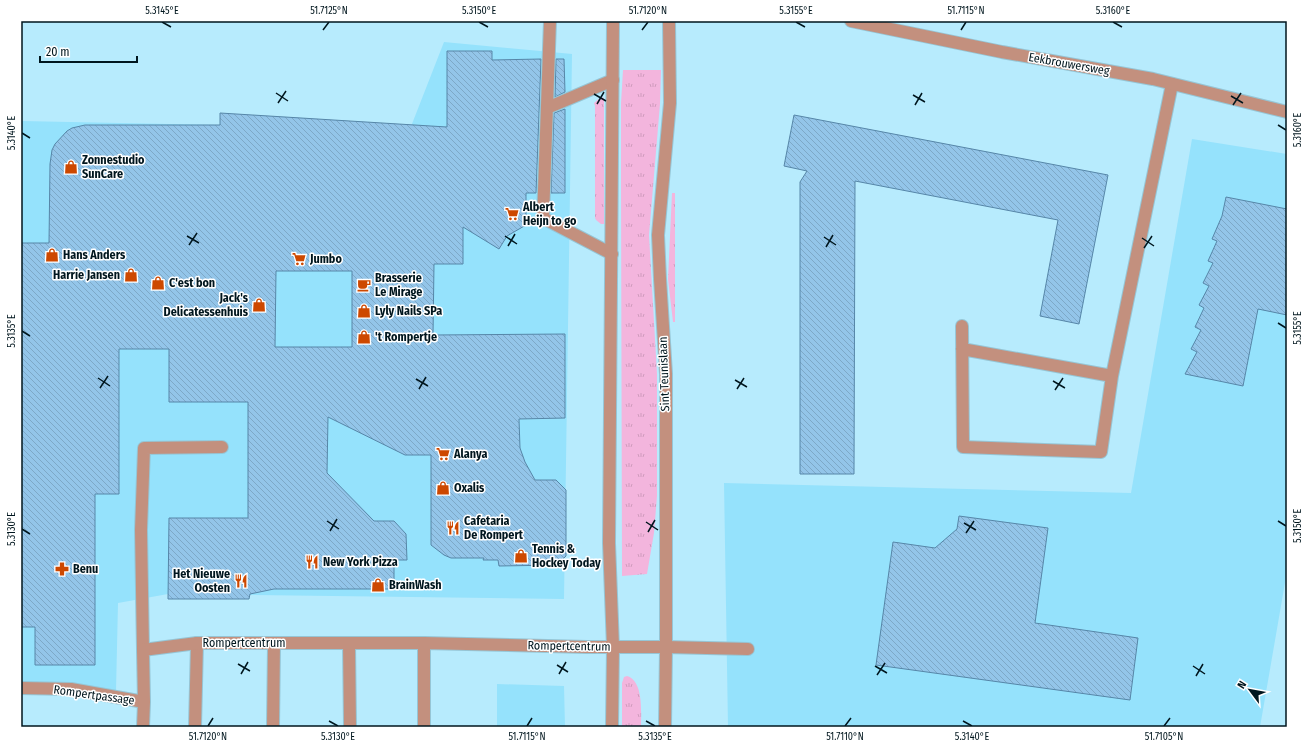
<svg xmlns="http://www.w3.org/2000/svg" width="1308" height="748" font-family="'Fira Sans Condensed',sans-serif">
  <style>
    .built { fill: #95e2fc }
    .grass { fill: url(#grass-tufts) }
    .building { fill: url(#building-back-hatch); stroke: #5686a8; fill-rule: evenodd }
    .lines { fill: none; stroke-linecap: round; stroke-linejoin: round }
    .service-casing { stroke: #96c5d5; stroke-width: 14 }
    .minor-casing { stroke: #96c5d5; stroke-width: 14 }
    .tertiary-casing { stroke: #96c5d5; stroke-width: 14 }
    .service { stroke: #c3907e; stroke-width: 12 }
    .minor { stroke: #c3907e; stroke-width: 12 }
    .tertiary { stroke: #c3907e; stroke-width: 12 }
    .ticks { fill: none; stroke: #00161e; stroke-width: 1.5 }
    .labels { text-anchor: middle; stroke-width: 3; stroke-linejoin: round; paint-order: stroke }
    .street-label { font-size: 12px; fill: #00161e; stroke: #fff }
    .poi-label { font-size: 12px; font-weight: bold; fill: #00161e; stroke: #fff; text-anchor: start }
    .neatline { fill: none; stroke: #00161e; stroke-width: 1.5 }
    .ticks-label { font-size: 10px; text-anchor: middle; fill: #00161e }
  </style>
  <defs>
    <pattern id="grass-tufts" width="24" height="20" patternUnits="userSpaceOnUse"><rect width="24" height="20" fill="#f3b5dd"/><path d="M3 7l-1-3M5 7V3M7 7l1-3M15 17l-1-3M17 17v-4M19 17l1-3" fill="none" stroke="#cf9bbd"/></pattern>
    <pattern id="building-back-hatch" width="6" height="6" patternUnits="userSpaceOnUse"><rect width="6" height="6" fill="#93c5e9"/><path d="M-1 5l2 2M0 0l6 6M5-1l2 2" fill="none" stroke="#7da8c7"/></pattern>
  </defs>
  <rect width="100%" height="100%" fill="#b7ebfd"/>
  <path class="built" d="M 444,42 L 572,54 L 564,599 L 168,594 L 118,603 L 116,691 L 21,691 L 21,121 L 410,129 Z
    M 1192,139 L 1287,154 L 1287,571 L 1260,727 L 728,727 L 724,483 L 1131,493 Z
    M 497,684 L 564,686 L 565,727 L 497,727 Z"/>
  <path class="grass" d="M 623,70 L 661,70 L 660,104 L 649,235 L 657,374 L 657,496 L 654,533 L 647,574 L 622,576 L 621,182 L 621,103 Z
    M 601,97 L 604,98 L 604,224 L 601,224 L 596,220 L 595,218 L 595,106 L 594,103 Z
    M 672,193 L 675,193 L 675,322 L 673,322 L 668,279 Z
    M 627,676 C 644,681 641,713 641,727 L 622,727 L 622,683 L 624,677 Z"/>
  <path class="building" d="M 447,51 L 492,51 L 492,60 L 541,59 L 536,193 L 526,193 L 526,225 L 507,236 L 499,249 L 463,227 L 463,264 L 434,264 L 433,335 L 565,334 L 565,418 L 519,419 L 520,448 L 525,462 L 535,480 L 556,480 L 566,490 L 566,556 L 557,565 L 499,566 L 498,560 L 483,560 L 484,558 L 451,558 L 444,555 L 431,545 L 431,455 L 405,455 L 328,417 L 327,473 L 374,521 L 394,521 L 406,534 L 407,560 L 394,560 L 394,589 L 274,589 L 250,594 L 249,599 L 168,599 L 169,518 L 248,518 L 248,402 L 169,402 L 169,349 L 119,349 L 119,494 L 95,494 L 95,665 L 35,665 L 35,627 L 21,627 L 21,243 L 49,243 L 50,164 L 52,150 L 55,144 L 67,131 L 72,128 L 85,125 L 220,125 L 220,113 L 447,127 ZM 276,271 L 352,271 L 352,347 L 275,347 Z
    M 556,59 L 564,59 L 565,92 L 555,97 Z
    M 565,109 L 565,193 L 551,193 L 554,113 Z
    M 794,115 L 1108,175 L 1079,324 L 1040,316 L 1058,220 L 855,181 L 854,474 L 800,474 L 800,182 L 807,171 L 784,166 Z
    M 1226,197 L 1287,209 L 1287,315 L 1258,309 L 1243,386 L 1185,374 L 1197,352 L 1191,349 L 1201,330 L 1195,327 L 1204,308 L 1199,305 L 1209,286 L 1203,283 L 1213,263 L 1208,261 L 1217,241 L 1212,239 L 1222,216 Z
    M 959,516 L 1048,528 L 1035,623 L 1138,638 L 1130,700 L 876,665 L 893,542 L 935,548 L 957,529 Z"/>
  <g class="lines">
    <g class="service-casing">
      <path id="service" d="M 550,21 L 543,218 L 612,254
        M 547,108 L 613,80
        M 962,326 L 963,447 L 1101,452 L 1112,376 L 1172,84
        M 962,349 L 1112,376
        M 349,643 L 350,727
        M 666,647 L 748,649
        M 143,650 L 141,530 L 144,448 L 222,447
        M 195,727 L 197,643
        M 273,727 L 274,643"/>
    </g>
    <g class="minor-casing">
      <path id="minor" d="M 851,21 L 1002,52 L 1153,79 L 1287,112
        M 21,688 L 71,689 L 144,702
        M 143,727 L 144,702 L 143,650 L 197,643 L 424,643 L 587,647 L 666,647
        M 424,727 L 424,643"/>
    </g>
    <g class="tertiary-casing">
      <path id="tertiary" d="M 612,727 L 613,647 L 609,543 L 613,21
        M 665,727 L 666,647 L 666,374 L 660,279 L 658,235 L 670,103 L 669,21"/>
    </g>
    <use href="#service" class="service"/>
    <use href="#minor" class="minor"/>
    <use href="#tertiary" class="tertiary"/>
  </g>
  <path class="ticks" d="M 162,22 L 171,27M 479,22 L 488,27M 796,22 L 805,27M 1113,22 L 1122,27M 323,30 L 329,22M 642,30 L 648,22M 961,30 L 966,22M 276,93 L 288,101M 594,94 L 606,101M 913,95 L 925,102M 1231,96 L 1243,103M 278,103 L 286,91M 597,104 L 604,92M 915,105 L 922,93M 1233,105 L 1241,93M 1278,125 L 1286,130M 22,133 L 30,138M 187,236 L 199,243M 505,236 L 517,244M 824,237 L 836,245M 1142,238 L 1154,246M 189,245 L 197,233M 508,246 L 515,234M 826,247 L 833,235M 1144,248 L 1152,236M 1278,323 L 1286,328M 22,331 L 30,336M 98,378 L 110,386M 416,379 L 428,386M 735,380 L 747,387M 1053,381 L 1065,388M 100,388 L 108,376M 419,389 L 426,377M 737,389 L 744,378M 1055,390 L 1063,378M 327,521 L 339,529M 1278,521 L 1286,526M 646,522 L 658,530M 964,523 L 976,530M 22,529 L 30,534M 330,531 L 337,519M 648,532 L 655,520M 966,533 L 974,521M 238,664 L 250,671M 557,665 L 568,672M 875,666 L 887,673M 1193,666 L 1205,674M 241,674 L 248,662M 559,674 L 566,662M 877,675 L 885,663M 1196,676 L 1203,664M 329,721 L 338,726M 646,721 L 655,726M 963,721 L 972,726M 208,726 L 213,718M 527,726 L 532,718M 845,726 L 851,718M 1164,726 L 1170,718"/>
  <defs>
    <g id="shop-bare" transform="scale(1.08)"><path d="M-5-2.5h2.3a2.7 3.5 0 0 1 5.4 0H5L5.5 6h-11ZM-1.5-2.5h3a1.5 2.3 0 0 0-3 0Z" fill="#cd4800" stroke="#fff" stroke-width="2.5" paint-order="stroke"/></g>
    <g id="supermarket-bare" transform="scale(1.08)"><path d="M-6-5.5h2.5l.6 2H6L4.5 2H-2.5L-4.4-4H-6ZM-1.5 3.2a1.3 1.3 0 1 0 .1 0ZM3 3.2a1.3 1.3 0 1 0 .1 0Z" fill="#cd4800" stroke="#fff" stroke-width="2.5" paint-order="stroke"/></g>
    <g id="cafe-bare" transform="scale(1.08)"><path d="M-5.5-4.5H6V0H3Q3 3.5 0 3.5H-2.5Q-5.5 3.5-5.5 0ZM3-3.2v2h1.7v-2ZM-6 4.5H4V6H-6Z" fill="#cd4800" stroke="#fff" stroke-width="2.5" paint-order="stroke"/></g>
    <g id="restaurant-bare" transform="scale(1.08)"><path d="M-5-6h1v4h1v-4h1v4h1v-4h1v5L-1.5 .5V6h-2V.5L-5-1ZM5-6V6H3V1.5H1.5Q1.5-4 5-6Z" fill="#cd4800" stroke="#fff" stroke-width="2.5" paint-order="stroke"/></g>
    <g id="pharmacy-bare" transform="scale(1.08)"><path d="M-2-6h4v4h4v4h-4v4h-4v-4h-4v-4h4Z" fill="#cd4800" stroke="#fff" stroke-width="2.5" paint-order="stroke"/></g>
  </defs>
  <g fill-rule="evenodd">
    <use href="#shop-bare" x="71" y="167"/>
    <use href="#supermarket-bare" x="512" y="214"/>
    <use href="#shop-bare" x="52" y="255"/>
    <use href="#supermarket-bare" x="299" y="259"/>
    <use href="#shop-bare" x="131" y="275"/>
    <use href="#shop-bare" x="158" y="283"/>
    <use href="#cafe-bare" x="364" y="285"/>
    <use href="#shop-bare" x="259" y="305"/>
    <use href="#shop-bare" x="364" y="311"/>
    <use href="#shop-bare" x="364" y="337"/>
    <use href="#supermarket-bare" x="443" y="454"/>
    <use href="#shop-bare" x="443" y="488"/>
    <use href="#restaurant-bare" x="453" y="528"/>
    <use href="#shop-bare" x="521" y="556"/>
    <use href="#restaurant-bare" x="312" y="562"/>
    <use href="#pharmacy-bare" x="62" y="569"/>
    <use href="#restaurant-bare" x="241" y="581"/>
    <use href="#shop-bare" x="378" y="585"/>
  </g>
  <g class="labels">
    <g class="street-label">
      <text transform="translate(1069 64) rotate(10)" y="4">Eekbrouwersweg</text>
      <text transform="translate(664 374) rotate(-92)" y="4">Sint Teunislaan</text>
      <text x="244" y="647">Rompertcentrum</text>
      <text transform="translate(569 646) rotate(1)" y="4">Rompertcentrum</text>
      <text transform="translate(94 695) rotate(8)" y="4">Rompertpassage</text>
    </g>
    <g class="poi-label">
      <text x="82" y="164">Zonnestudio<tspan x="82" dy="14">SunCare</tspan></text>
      <text x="523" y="211">Albert<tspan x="523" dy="14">Heijn to go</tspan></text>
      <text x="63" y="259">Hans Anders</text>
      <text x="310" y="263">Jumbo</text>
      <text x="120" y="279" text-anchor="end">Harrie Jansen</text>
      <text x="375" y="282">Brasserie<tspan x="375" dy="14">Le Mirage</tspan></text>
      <text x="169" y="287">C'est bon</text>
      <text x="248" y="302" text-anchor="end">Jack's<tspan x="248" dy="14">Delicatessenhuis</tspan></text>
      <text x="375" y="315">Lyly Nails SPa</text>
      <text x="375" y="341">'t Rompertje</text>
      <text x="454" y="458">Alanya</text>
      <text x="454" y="492">Oxalis</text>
      <text x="464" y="525">Cafetaria<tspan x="464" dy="14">De Rompert</tspan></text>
      <text x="532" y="553">Tennis &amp;<tspan x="532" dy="14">Hockey Today</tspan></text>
      <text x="323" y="566">New York Pizza</text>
      <text x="73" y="573">Benu</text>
      <text x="230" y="578" text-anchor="end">Het Nieuwe<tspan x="230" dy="14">Oosten</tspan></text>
      <text x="389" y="589">BrainWash</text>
    </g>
  </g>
  <rect width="1308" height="748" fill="none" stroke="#ffffff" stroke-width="44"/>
  <g transform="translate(1250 690) rotate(302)" stroke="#ffffff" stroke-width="3" paint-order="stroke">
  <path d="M0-3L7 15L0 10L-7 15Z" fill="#00161e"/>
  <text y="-6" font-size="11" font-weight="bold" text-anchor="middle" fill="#00161e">N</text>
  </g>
  <path d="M40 56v6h97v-6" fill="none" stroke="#00161e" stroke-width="2"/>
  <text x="46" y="56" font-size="12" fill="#00161e" stroke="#ffffff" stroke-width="3" paint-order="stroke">20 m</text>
  <rect x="22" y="22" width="1264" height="704" class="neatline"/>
  <g class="ticks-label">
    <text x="162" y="14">5.3145°E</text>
    <text x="329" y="14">51.7125°N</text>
    <text x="479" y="14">5.3150°E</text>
    <text x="648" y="14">51.7120°N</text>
    <text x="796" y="14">5.3155°E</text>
    <text x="966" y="14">51.7115°N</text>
    <text x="1113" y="14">5.3160°E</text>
    <text transform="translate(1297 130) rotate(-90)" y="4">5.3160°E</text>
    <text transform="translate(11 133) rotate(-90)" y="4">5.3140°E</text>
    <text transform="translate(1297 328) rotate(-90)" y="4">5.3155°E</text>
    <text transform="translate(11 331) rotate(-90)" y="4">5.3135°E</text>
    <text transform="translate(1297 526) rotate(-90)" y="4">5.3150°E</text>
    <text transform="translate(11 529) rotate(-90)" y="4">5.3130°E</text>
    <text x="208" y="740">51.7120°N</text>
    <text x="338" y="740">5.3130°E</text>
    <text x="527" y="740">51.7115°N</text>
    <text x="655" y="740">5.3135°E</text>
    <text x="845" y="740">51.7110°N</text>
    <text x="972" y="740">5.3140°E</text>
    <text x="1164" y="740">51.7105°N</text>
  </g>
</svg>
